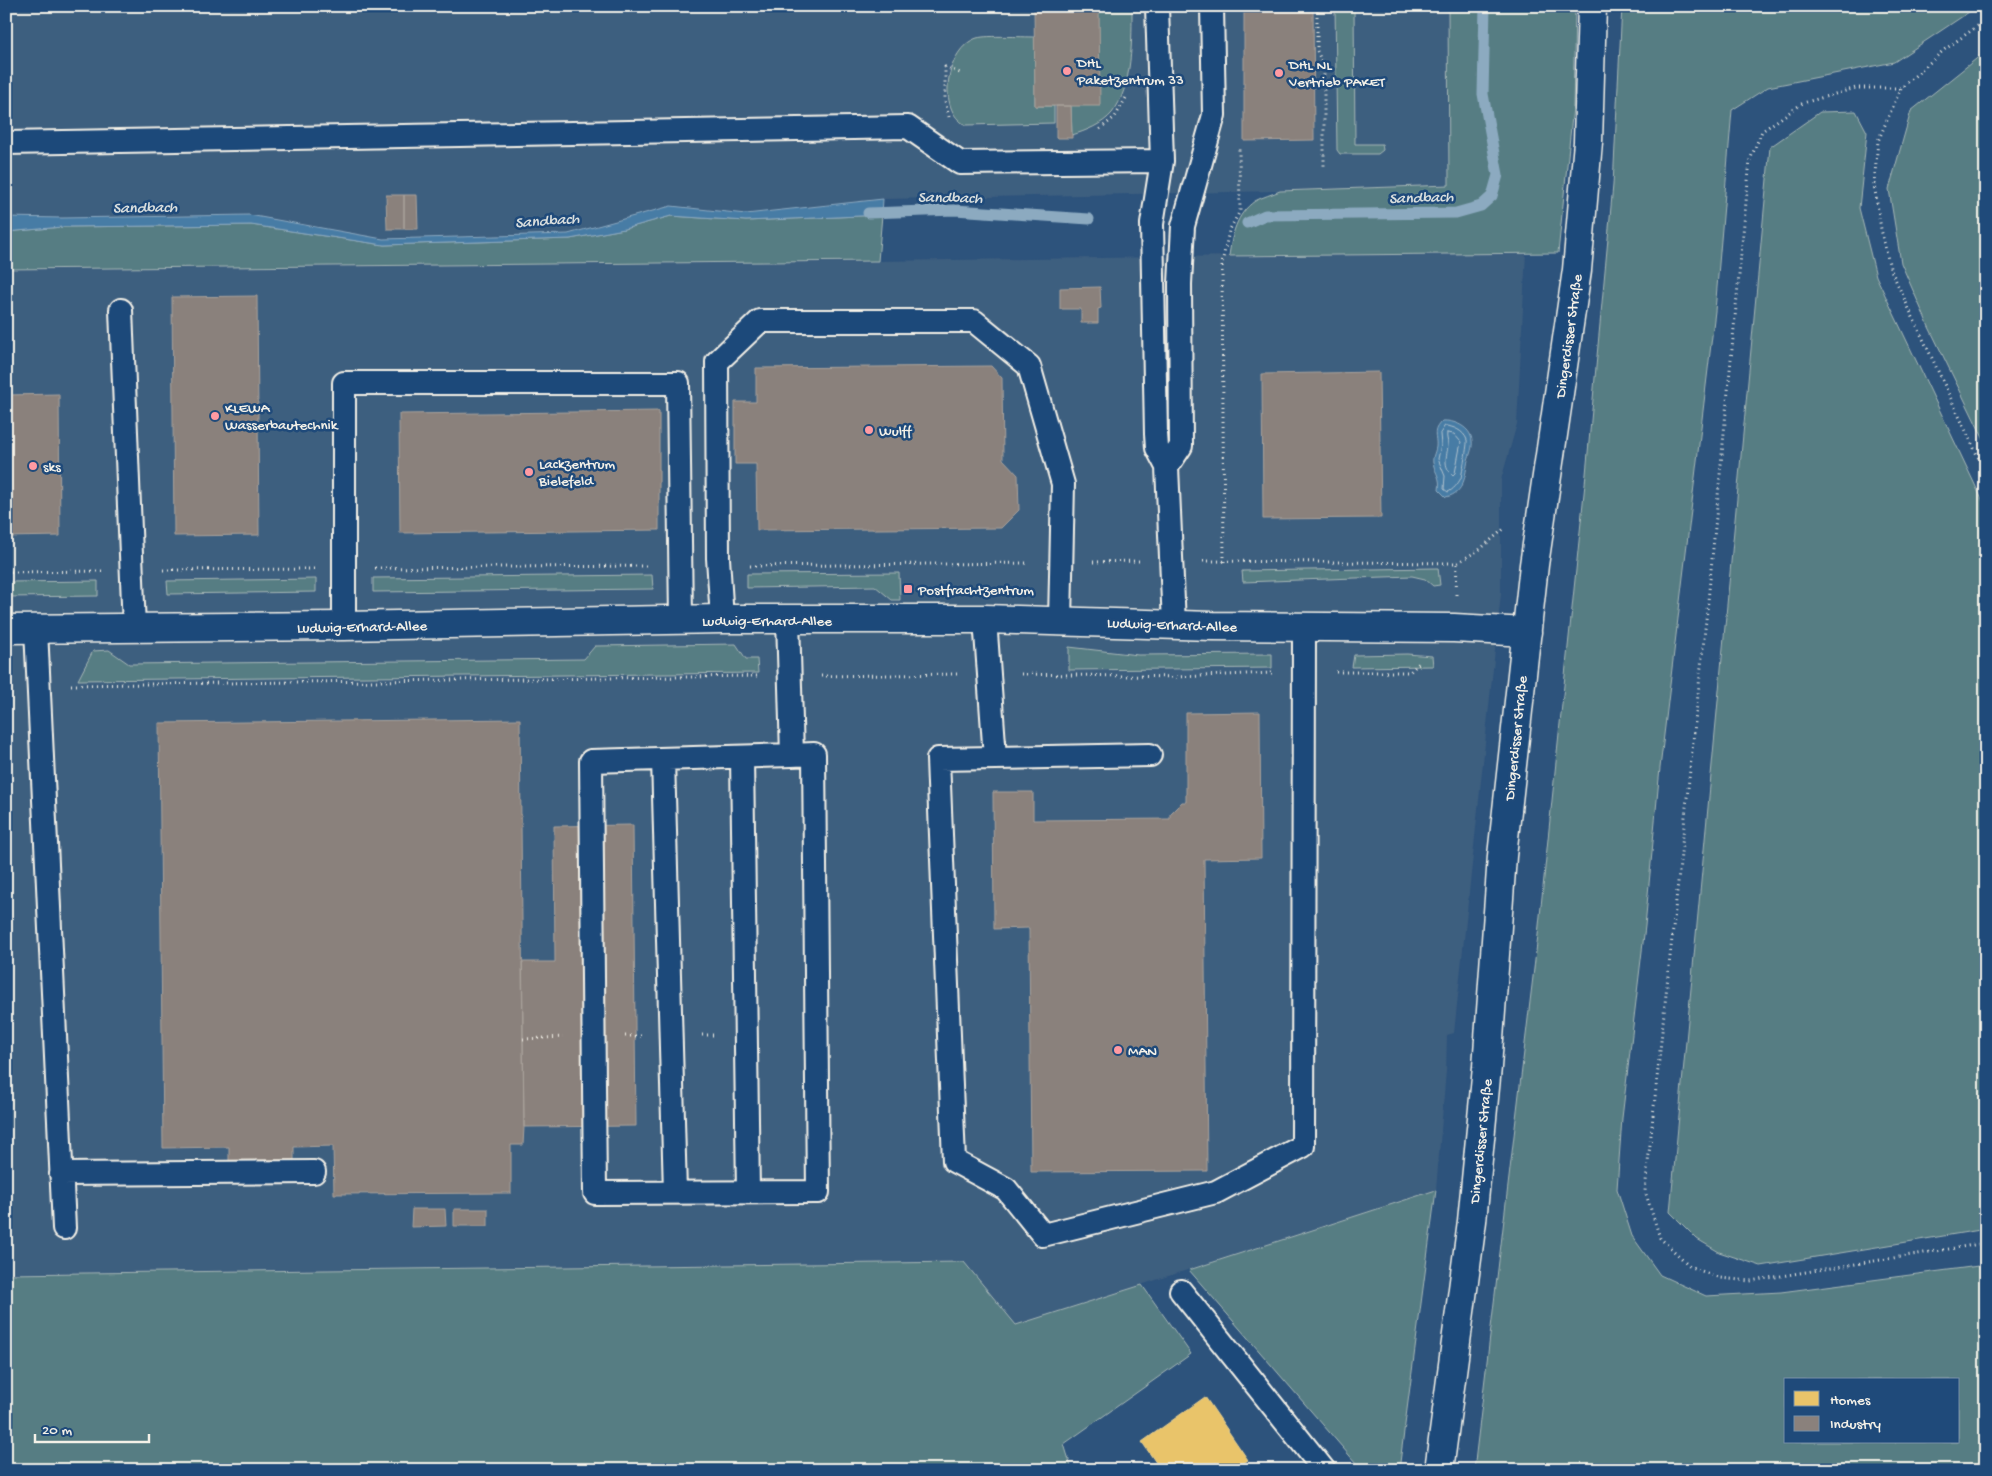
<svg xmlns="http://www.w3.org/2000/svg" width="1992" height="1476" font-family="'Gochi Hand',sans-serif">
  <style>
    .built { fill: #3e5e7f }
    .green { fill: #577d83; stroke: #a6b7b6; fill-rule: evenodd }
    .water { fill: #477ba5; stroke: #8caac0 }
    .homes { fill: #e9c46a; stroke: #ecd290 }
    .industry { fill: #8a817c; stroke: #aaa39c }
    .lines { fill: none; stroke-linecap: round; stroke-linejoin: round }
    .shore { stroke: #afc2cd; stroke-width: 1 }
    .stream { stroke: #8caac0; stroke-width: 11 }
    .service-casing { stroke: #f4f1e8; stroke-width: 26 }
    .minor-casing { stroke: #f4f1e8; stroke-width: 31 }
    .path { stroke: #f4f1e8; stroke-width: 3; stroke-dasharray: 1 4; stroke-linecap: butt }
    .service { stroke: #1f4a7a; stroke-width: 22 }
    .minor { stroke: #1f4a7a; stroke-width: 28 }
    .poi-dot { fill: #ff9aa2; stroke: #1f4a7a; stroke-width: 2 }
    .labels { text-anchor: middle; stroke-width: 5; stroke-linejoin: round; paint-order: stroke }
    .poi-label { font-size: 15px; fill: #f4f1e8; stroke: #1f4a7a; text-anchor: start }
    .street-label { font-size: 15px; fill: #f4f1e8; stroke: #1f4a7a }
    .water-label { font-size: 16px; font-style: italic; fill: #dadfde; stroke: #1f4a7a }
  </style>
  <rect width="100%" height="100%" fill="#2d537c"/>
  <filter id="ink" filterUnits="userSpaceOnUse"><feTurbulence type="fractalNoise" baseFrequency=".02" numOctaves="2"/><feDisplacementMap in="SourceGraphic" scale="10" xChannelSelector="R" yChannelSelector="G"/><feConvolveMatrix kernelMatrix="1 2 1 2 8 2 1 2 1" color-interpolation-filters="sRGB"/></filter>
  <g filter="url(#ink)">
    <path class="built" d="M 6,6 L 1448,6 L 1449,185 L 1280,191 L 883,199 L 746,214 L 671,206 L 568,234 L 383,239 L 249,215 L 62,218 L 6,217 Z
      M 1526,252 L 1517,424 L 1501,480 L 1501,594 L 1454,1033 L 1447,1035 L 1446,1071 L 1436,1190 L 1016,1325 L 964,1262 L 6,1274 L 6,269 L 878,261 Z"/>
    <path class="green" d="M 1099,6 L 1132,6 C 1132,38 1133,87 1112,113 C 1103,124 1086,131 1072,135 L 1071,106 Z
      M 1335,6 L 1354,6 L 1355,144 L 1382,144 L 1383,150 L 1378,154 L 1340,154 L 1337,150 Z
      M 1448,6 L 1575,6 L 1573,107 L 1558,253 L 1229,256 C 1232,235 1236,214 1255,201 C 1262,197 1273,194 1280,191 L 1449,185 Z
      M 1622,6 L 1978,6 L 1894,62 L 1768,87 L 1732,110 L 1715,311 L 1660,768 L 1645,926 L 1622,1118 L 1617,1189 L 1632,1236 L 1660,1275 L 1706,1296 L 1781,1292 L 1986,1265 L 1986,1470 L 1474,1470 L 1538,935 L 1586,474 L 1613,185 ZM 1786,1380 L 1958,1380 L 1958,1442 L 1786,1442 Z
      M 1035,37 L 1035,106 L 1054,106 L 1054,123 L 966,125 C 936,111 946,48 977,38 C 988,35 1021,37 1035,37 Z
      M 1986,51 L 1986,444 L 1929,327 L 1901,263 L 1889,189 L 1911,111 Z
      M 1856,111 L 1867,132 L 1859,208 L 1876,276 L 1986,508 L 1986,1229 L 1761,1266 L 1719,1252 L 1697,1239 L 1670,1212 L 1770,147 L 1820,112 Z
      M 882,215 L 878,261 L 6,269 L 6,232 L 62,227 L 251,225 L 384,245 L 570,239 L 624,229 L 671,216 L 746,221 Z
      M 1438,568 L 1440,585 L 1433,586 L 1425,579 L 1412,576 L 1243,582 L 1242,571 Z
      M 899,573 L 900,600 L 892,600 L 875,586 L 747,588 L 747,574 Z
      M 652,575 L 653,589 L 373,592 L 373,578 Z
      M 316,579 L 316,592 L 168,594 L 167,581 Z
      M 98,581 L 98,596 L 6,597 L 6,582 Z
      M 736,644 L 746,659 L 757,659 L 758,673 L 78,680 L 93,651 L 109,650 L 129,664 L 584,659 L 595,646 Z
      M 1069,647 L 1138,655 L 1272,654 L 1272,668 L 1069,670 Z
      M 1407,654 L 1432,656 L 1433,666 L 1352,667 L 1354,655 Z
      M 1436,1190 L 1399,1470 L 1362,1470 L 1189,1270 Z
      M 964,1262 L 1016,1325 L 1142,1285 L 1191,1354 L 1064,1444 L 1072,1470 L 6,1470 L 6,1274 Z"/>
    <path class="water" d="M 883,199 L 882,215 L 746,221 L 671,216 L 624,229 L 570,239 L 384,245 L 251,225 L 62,227 L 6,232 L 6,217 L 62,218 L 249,215 L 383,239 L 568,234 L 671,206 L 746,214 Z
      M 1442,421 C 1454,420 1471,427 1472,441 C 1473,447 1470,454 1468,460 C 1465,475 1465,493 1446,497 L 1439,490 C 1441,477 1436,475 1433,463 C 1432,457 1435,453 1436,447 C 1437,435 1431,432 1442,421 Z"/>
    <path class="homes" d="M 1205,1397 L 1248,1460 L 1235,1470 L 1222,1470 L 1217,1462 L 1207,1470 L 1161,1470 L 1142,1442 Z"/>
    <path class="industry" d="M 575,6 L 746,6 L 575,8 Z
      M 1034,6 L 1099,6 L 1100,106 L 1035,106 Z
      M 1244,6 L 1313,6 L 1314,140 L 1244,141 Z
      M 1056,106 L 1071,106 L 1072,138 L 1056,138 Z
      M 386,195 L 404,195 L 404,229 L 387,229 Z
      M 404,195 L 417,195 L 418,229 L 404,229 Z
      M 1100,287 L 1101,308 L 1098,309 L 1098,323 L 1081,323 L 1081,309 L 1060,309 L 1060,288 Z
      M 257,296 L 259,535 L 174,536 L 172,297 Z
      M 991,366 L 1002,378 L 1003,459 L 1018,475 L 1019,510 L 1001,528 L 757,530 L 756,464 L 735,464 L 735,402 L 756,402 L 756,368 Z
      M 1379,372 L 1381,518 L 1263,519 L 1262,374 Z
      M 59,394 L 60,536 L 6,537 L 6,395 Z
      M 659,411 L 659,530 L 400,533 L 399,414 Z
      M 1260,712 L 1261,858 L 1204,859 L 1207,1171 L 1031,1172 L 1029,928 L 994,929 L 993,792 L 1033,792 L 1033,820 L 1170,819 L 1170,814 L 1182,802 L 1186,802 L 1186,713 Z
      M 520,719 L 524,1127 L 523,1145 L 511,1145 L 511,1193 L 334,1194 L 333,1146 L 294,1147 L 294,1171 L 229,1171 L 229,1147 L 163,1148 L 159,723 Z
      M 633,825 L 636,1126 L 524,1127 L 522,962 L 555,962 L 554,826 Z
      M 412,1209 L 445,1209 L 446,1226 L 411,1227 Z
      M 454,1209 L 488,1209 L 488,1226 L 454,1226 Z"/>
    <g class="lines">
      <path class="shore" d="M 1445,426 C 1453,426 1464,431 1467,440 C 1468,444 1462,473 1461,478 C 1458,484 1453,490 1448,492 L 1444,489 L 1445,476 L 1438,459 L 1441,445 L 1440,434 Z
        M 1447,433 L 1454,434 L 1461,442 L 1455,473 L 1453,475 C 1442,466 1447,457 1448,445 C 1448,440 1446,438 1447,433 Z"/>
      <path class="stream" d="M 868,213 L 955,210 L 1089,219
        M 1247,223 L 1265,215 L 1456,213 L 1481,206 L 1492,196 L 1498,175 L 1483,94 L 1485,6"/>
      <g class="service-casing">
        <path id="service" d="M 1157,6 L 1162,161 L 1152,224 L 1156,434 L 1157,448 L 1167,467 L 1174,624
          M 6,143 L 908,127 L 960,163 L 1162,161
          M 121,310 L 134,628
          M 1167,467 L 1181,446 L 1180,284 L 1183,226 L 1214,115 L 1212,6
          M 722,619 L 718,558 L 717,362 L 760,321 L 974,321 L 1029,366 L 1063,484 L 1060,621
          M 788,619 L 792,755 L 591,761 L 595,1193 L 818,1192 L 814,754 L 792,755
          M 985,619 L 995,758 L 938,759 L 954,1161 L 1006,1189 L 1043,1235 L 1216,1192 L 1303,1146 L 1304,626
          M 344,626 L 344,383 L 678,383 L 681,620
          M 36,629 L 64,1228
          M 742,757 L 748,1192
          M 995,758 L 1150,755
          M 663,759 L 675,1192
          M 61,1174 L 314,1172
          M 1181,1291 L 1324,1470"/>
      </g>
      <g class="minor-casing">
        <path id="minor" d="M 6,629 L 344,626 L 722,619 L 985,619 L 1212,626 L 1454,628 L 1527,632
          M 1439,1470 L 1472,1221 L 1487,1067 L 1502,856 L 1534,565 L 1577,270 L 1588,142 L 1592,6"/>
      </g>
      <path class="path" d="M 1317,6 L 1317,51 L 1324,67 L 1324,167
        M 1986,20 L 1944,50 L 1901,88 L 1856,88 L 1803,103 L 1762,131 L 1750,160 L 1708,601 L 1645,1191 L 1660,1238 L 1691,1267 L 1720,1278 L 1750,1281 L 1986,1243
        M 1901,88 L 1878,141 L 1874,184 L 1881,229 L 1890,268 L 1986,474
        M 949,117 L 945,101 L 945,67 L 960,73
        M 1100,129 L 1115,117 L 1127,96
        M 1203,561 L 1457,563 L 1479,550 L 1505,528
        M 1093,562 L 1139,561
        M 1224,562 L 1222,263 L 1229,231 L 1240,211 L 1239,149
        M 750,566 L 1029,563
        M 375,568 L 649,566
        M 163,570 L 314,569
        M 6,572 L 102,571
        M 1456,595 L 1457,563
        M 1336,672 L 1410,672 L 1420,662
        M 1021,674 L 1176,677 L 1272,673
        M 821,676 L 957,674
        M 71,685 L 759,676
        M 702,1035 L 716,1035
        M 625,1036 L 641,1036
        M 523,1039 L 563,1037"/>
      <use href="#service" class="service"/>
      <use href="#minor" class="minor"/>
    </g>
  </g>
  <g class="poi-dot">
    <circle cx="1067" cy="71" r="5"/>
    <circle cx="1279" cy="73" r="5"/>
    <circle cx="215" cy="416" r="5"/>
    <circle cx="869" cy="430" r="5"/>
    <circle cx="33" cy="466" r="5"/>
    <circle cx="529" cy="472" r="5"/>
    <rect x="903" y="584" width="10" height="10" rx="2.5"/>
    <circle cx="1118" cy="1050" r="5"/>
  </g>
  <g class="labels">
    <g class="poi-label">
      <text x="1077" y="67">DHL<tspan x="1077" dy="17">Paketzentrum 33</tspan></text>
      <text x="1289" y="69">DHL NL<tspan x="1289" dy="17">Vertrieb PAKET</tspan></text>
      <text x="225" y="412">KLEWA<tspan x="225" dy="17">Wasserbautechnik</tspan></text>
      <text x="879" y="435">Wulff</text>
      <text x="539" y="468">Lackzentrum<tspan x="539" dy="17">Bielefeld</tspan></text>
      <text x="43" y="471">sks</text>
      <text x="918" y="594">Postfrachtzentrum</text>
      <text x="1128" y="1055">MAN</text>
    </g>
    <g class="street-label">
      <text transform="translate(1568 336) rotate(-82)" y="5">Dingerdisser Straße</text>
      <text x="767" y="625">Ludwig-Erhard-Allee</text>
      <text transform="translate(1172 624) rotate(2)" y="5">Ludwig-Erhard-Allee</text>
      <text transform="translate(362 626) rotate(-1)" y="5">Ludwig-Erhard-Allee</text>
      <text transform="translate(1515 738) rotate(-84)" y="5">Dingerdisser Straße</text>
      <text transform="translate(1480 1141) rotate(-84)" y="5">Dingerdisser Straße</text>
    </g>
    <g class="water-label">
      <text transform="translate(950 196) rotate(1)" y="6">Sandbach</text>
      <text transform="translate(1421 196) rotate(-2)" y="6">Sandbach</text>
      <text transform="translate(145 206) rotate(-1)" y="6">Sandbach</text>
      <text transform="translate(547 219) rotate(-4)" y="6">Sandbach</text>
    </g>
  </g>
  <rect width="1992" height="1476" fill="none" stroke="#1f4a7a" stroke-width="25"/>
  <rect x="12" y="12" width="1967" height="1451" fill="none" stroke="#f4f1e8" stroke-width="2" filter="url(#ink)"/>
  <rect x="1784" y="1378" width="175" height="65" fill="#1f4a7a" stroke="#748da6"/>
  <rect x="1794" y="1391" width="25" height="15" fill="#e9c46a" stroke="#748da6"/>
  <text x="1830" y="1404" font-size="15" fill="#f4f1e8">Homes</text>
  <rect x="1794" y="1416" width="25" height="15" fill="#8a817c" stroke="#748da6"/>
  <text x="1830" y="1428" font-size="15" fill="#f4f1e8">Industry</text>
  <path d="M35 1434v8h114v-8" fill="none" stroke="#f4f1e8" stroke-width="2.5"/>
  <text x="42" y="1434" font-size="15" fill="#f4f1e8" stroke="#1f4a7a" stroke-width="4" paint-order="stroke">20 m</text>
</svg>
